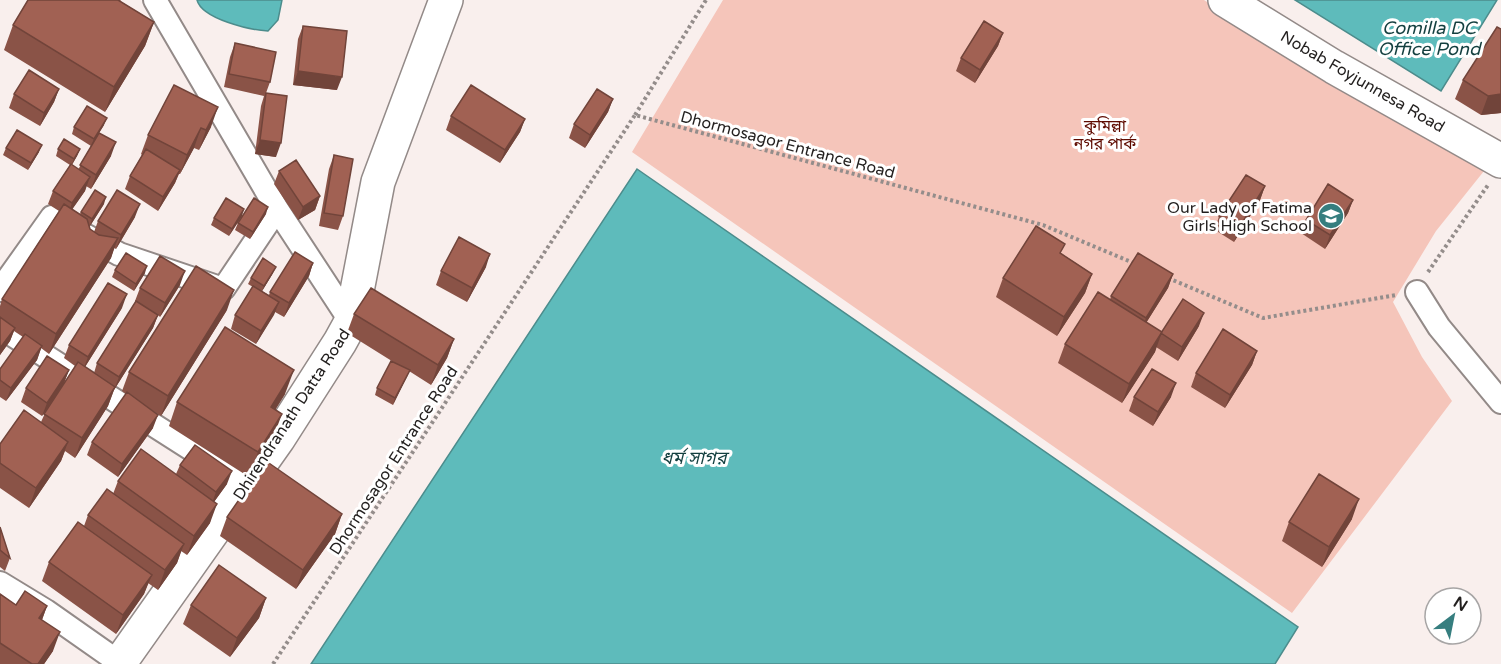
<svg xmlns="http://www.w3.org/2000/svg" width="1501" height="664" font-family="'Varela Round','Noto Sans Bengali',sans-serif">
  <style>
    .green { fill: #f5c5ba }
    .water { fill: #5ebbbb; stroke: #4c8c8c; stroke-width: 1.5 }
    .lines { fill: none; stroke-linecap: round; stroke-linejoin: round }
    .street-casing { stroke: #938a88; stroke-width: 26 }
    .secondary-casing { stroke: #938a88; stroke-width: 36 }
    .path { stroke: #948d8b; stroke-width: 4; stroke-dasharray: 3 3; stroke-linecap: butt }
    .street { stroke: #fff; stroke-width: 22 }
    .secondary { stroke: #fff; stroke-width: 33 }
    .wall { fill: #8a5347 }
    .shaded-wall { fill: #71443a }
    .building { fill: #a16153; stroke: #71443a; stroke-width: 1.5 }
    .labels { text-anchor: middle; stroke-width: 6; stroke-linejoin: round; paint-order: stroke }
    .street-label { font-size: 16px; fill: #221f1e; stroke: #fff }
    .park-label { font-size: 16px; fill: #5f0b00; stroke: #fff }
    .poi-label { font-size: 16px; fill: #221f1e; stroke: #fff; text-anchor: end }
    .water-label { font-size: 18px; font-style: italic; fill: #133f3f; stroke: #fff }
  </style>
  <rect width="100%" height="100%" fill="#f9efed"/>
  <path class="green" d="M 723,0 L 1204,0 L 1276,48 L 1484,171 L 1436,231 L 1393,302 L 1422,357 L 1452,401 L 1292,613 L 632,152 Z"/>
  <path class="water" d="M 197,0 L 282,0 L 278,20 L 268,31 C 250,30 202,19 197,0 Z
    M 1295,0 L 1497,0 L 1441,91 Z
    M 637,169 L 1298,627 L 1275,664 L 311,664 Z"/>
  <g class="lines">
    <g class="street-casing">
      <path id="street" d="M 155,0 L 277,209 L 351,322
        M 0,290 L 52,217 L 119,254 L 220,288 L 224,288 L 277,209
        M 1417,292 L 1439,327 L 1501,402
        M 0,327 L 246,484
        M 0,583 L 46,611 L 120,663"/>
    </g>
    <g class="secondary-casing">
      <path id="secondary" d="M 1225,0 L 1334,67 L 1501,161
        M 119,664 L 278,439 L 340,342 L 351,322 L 378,182 L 446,0"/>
    </g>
    <path class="path" d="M 635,115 L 706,0
      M 1428,272 L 1488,185
      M 1168,278 L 1263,318 L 1396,295
      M 273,664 L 635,115 L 1043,225 L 1136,264"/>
    <use href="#street" class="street"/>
    <use href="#secondary" class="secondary"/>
  </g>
  <path class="wall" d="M 28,0 L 121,0 L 120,1 L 154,22 L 145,46 L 105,112 L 4,50 L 13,25 Z
    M 303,26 L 337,90 L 293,85 L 298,39 Z
    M 1501,29 L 1501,113 L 1481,115 L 1455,99 L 1463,80 Z
    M 1003,33 L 998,46 L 975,83 L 956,71 L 961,58 Z
    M 235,43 L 270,82 L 266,93 L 276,157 L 255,154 L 261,106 L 264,96 L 224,87 L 230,57 Z
    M 59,89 L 54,102 L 40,126 L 9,108 L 14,94 Z
    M 613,99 L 608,112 L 585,148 L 569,138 L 574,124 Z
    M 451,116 L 525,119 L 520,132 L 500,163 L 446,130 Z
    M 104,125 L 99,133 L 111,156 L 91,189 L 86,186 L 85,191 L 72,209 L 80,214 L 81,212 L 104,204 L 90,226 L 89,226 L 90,229 L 94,232 L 98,221 L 135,217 L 116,249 L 114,248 L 111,258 L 49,354 L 41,348 L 37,360 L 6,401 L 0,397 L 0,369 L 23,337 L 14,331 L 10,341 L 0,355 L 0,306 L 2,299 L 59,211 L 48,204 L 53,191 L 70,165 L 56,156 L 58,149 L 80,149 L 77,156 L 72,165 L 78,170 L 91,146 L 72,134 L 74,127 Z
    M 211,127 L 199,150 L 194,148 L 180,174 L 179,174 L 175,183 L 158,211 L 125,189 L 130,176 L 142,155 L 141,154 L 148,135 Z
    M 6,148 L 39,152 L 28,170 L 3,155 Z
    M 334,155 L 343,216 L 338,230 L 319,226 L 329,169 Z
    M 279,171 L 320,196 L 315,210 L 298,220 L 274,184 Z
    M 1265,186 L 1260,200 L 1234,242 L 1215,230 L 1219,216 Z
    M 1353,200 L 1348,213 L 1325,249 L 1301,233 L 1306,220 Z
    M 266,214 L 250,239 L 235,230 L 238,223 Z
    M 242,216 L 229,236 L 211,225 L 214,218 Z
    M 1062,254 L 1092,274 L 1085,293 L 1057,336 L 996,297 L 1003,278 Z
    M 313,263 L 309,276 L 284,317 L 275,312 L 256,344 L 231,329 L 235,315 L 253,287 L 248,284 L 251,278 L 273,273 L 262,291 L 269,295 L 270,292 Z
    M 486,267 L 467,302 L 436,285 L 441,271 Z
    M 115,270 L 145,273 L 134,291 L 112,277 Z
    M 1173,274 L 1168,288 L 1146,323 L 1162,332 L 1199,326 L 1178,361 L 1156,347 L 1155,352 L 1122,403 L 1058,363 L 1065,344 L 1110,300 L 1111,296 Z
    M 180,285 L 160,317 L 158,315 L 153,328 L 114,390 L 108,406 L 75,458 L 65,451 L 61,461 L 29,508 L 0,488 L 0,444 L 41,422 L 46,411 L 42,416 L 21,402 L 26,388 L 69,370 L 64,383 L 75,366 L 64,358 L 69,345 L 122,308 L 85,367 L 94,373 L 97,363 L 136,302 L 135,301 L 140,288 Z
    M 227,310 L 161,416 L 150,409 L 153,428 L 118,477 L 87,455 L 92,442 L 126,394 L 122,391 L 129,372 Z
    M 354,314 L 454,339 L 447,358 L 431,385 L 409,371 L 393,405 L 375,395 L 377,388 L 395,363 L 347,333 Z
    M 1257,351 L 1252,365 L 1225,408 L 1191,387 L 1196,373 Z
    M 285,394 L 275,410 L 273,438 L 249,477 L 169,426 L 177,402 Z
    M 1134,397 L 1171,397 L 1153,426 L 1129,411 Z
    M 180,465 L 227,484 L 214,502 L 210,523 L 187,555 L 181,551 L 177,563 L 158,590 L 148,583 L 144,594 L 116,634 L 42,581 L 49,562 L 84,526 L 88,515 L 113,494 L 118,481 L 176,474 Z
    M 342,514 L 335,534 L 296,589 L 220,536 L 227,517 Z
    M 1352,519 L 1322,567 L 1282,541 L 1289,522 Z
    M 0,527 L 10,558 L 5,571 L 0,567 Z
    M 0,594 L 16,605 L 47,606 L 42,620 L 53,651 L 44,664 L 0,664 Z
    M 266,598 L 259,618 L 230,657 L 183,624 L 191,605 Z"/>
  <path class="shaded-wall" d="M 154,22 L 145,46 L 105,112 L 114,87 Z
    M 1003,33 L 998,46 L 975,83 L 980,70 Z
    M 298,71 L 342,77 L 337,90 L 293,85 Z
    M 59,89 L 54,102 L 40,126 L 44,113 Z
    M 1501,94 L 1501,113 L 1481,115 L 1488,96 Z
    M 613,99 L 608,112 L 585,148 L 590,135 Z
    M 218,107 L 211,127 L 199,150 L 206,130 Z
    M 107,118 L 104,125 L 91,146 L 94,139 Z
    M 525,119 L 520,132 L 500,163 L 505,150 Z
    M 201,128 L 194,148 L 180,174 L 187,155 Z
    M 260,140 L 281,143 L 276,157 L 255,154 Z
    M 116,142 L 111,156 L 91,189 L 96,175 Z
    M 42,145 L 39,152 L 28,170 L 31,163 Z
    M 80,149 L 77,156 L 71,166 L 74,159 Z
    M 180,170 L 175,183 L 158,211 L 163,197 Z
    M 90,177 L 85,191 L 67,217 L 72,203 Z
    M 1265,186 L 1260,200 L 1234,242 L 1239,228 Z
    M 320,196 L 315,210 L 298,220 L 303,207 Z
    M 106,197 L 104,204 L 90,226 L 92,219 Z
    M 1353,200 L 1348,213 L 1325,249 L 1330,235 Z
    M 140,204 L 135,217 L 116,249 L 121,235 Z
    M 268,207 L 266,214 L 250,239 L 253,232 Z
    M 244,209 L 242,216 L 229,236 L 232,229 Z
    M 118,238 L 111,258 L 49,354 L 56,334 Z
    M 490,254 L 486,267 L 467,302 L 472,288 Z
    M 313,263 L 309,276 L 284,317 L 289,303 Z
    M 147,266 L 145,273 L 134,291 L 136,284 Z
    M 276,267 L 273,273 L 261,293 L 264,286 Z
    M 185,271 L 180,285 L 160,317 L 165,303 Z
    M 1092,274 L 1085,293 L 1057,336 L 1064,317 Z
    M 1173,274 L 1168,288 L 1141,331 L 1146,318 Z
    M 234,290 L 227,310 L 161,416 L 168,396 Z
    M 127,294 L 122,308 L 83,370 L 88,357 Z
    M 279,302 L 274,315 L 256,344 L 261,331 Z
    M 1204,313 L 1199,326 L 1178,361 L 1182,347 Z
    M 158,315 L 153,328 L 114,390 L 119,377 Z
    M 15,328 L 10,341 L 0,355 L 0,348 Z
    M 1162,332 L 1155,352 L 1122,403 L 1129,384 Z
    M 454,339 L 447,358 L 431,385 L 438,365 Z
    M 42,346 L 37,360 L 6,401 L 11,388 Z
    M 1257,351 L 1252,365 L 1225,408 L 1230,395 Z
    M 69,370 L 64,383 L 42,416 L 47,403 Z
    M 294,370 L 285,394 L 262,431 L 271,407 Z
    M 410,370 L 407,377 L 393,405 L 395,398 Z
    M 1176,383 L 1171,397 L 1153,426 L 1158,412 Z
    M 115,387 L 108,406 L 75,458 L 82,438 Z
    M 282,414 L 273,438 L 249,477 L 258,452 Z
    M 158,415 L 153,428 L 118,477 L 122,464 Z
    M 68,442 L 61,461 L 29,508 L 36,488 Z
    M 232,471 L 227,484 L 211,506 L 216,492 Z
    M 1359,499 L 1352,519 L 1322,567 L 1329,547 Z
    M 217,504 L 210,523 L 187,555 L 194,536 Z
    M 342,514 L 335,534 L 296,589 L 303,570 Z
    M 184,544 L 177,563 L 158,590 L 165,570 Z
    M 152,575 L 144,594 L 116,634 L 123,615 Z
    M 266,598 L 259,618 L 230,657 L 237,638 Z
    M 47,606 L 40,625 L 39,618 Z
    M 60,632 L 53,651 L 44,664 L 38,664 Z"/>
  <path class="building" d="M 28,0 L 118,0 L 154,22 L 114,87 L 13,25 Z
    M 984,21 L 1003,33 L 980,70 L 961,58 Z
    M 303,26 L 347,31 L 342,77 L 298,71 Z
    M 1497,27 L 1501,29 L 1501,94 L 1488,96 L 1463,80 Z
    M 235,43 L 276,52 L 270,82 L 229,74 Z
    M 29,70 L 59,89 L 44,113 L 14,94 Z
    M 174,85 L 218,107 L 206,130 L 201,128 L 187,155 L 148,135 Z
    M 471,85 L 525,119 L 505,150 L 451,116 Z
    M 597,89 L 613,99 L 590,135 L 574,124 Z
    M 266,93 L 287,96 L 281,143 L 260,140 Z
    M 87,106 L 107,118 L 94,139 L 74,127 Z
    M 17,130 L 42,145 L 31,163 L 6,148 Z
    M 99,133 L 116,142 L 96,175 L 80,165 Z
    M 64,139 L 80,149 L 74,159 L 58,149 Z
    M 146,149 L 180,170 L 163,197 L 130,176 Z
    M 334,155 L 353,159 L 343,216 L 324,213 Z
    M 296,160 L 320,196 L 303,207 L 279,171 Z
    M 71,164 L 90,177 L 72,203 L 53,191 Z
    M 1246,175 L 1265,186 L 1239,228 L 1219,216 Z
    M 1328,184 L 1353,200 L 1330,235 L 1306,220 Z
    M 95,190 L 106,197 L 92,219 L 81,212 Z
    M 117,190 L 140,204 L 121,235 L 98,221 Z
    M 226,198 L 244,209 L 232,229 L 214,218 Z
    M 254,198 L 268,207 L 253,232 L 238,223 Z
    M 64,204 L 87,219 L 90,229 L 99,235 L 118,238 L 56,334 L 2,299 Z
    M 1036,226 L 1065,244 L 1060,253 L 1092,274 L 1064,317 L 1003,278 Z
    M 459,237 L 490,254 L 472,288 L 441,271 Z
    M 295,252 L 313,263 L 289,303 L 270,292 Z
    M 126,253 L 147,266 L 136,284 L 115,270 Z
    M 1138,253 L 1173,274 L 1146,318 L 1111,296 Z
    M 160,256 L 185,271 L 165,303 L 140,288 Z
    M 263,258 L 276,267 L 264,286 L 251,278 Z
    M 196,266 L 234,290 L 168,396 L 129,372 Z
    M 108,283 L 127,294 L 88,357 L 69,345 Z
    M 253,286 L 279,302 L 261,331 L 235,315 Z
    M 371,288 L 454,339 L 438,365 L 354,314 Z
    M 1098,292 L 1162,332 L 1129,384 L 1065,344 Z
    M 1183,299 L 1204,313 L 1182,347 L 1161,333 Z
    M 136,301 L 158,315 L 119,377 L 97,363 Z
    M 0,317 L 15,328 L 0,348 Z
    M 225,327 L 294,370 L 271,407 L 282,414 L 258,452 L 177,402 Z
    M 1223,329 L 1257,351 L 1230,395 L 1196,373 Z
    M 25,334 L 42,346 L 11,388 L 0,380 L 0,369 Z
    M 47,356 L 69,370 L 47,403 L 26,388 Z
    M 391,361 L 410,370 L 395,398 L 377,388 Z
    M 78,362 L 115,387 L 82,438 L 44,414 Z
    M 1152,369 L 1176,383 L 1158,412 L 1134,397 Z
    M 127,392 L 158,415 L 122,464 L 92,442 Z
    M 24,410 L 68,442 L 36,488 L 0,463 L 0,444 Z
    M 195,445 L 232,471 L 216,492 L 180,465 Z
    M 141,449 L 217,504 L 194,536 L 118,481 Z
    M 266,461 L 342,514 L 303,570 L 227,517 Z
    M 1319,474 L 1359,499 L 1329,547 L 1289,522 Z
    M 107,489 L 184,544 L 165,570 L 88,515 Z
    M 78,522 L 152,575 L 123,615 L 49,562 Z
    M 0,527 L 10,558 L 0,550 Z
    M 219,565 L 266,598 L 237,638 L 191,605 Z
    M 25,591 L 47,606 L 39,618 L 60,632 L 38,664 L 32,664 L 0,643 L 0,594 L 16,605 Z"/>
  <defs>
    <g id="school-disc" transform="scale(1.35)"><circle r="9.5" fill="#367e7f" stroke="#fff"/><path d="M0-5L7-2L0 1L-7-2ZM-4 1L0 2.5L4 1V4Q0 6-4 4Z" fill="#fff"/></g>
  </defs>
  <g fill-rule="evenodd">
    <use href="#school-disc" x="1331" y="216"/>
  </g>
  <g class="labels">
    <g class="street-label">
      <text transform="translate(1363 81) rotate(30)" y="6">Nobab Foyjunnesa Road</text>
      <text transform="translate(788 144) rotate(15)" y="6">Dhormosagor Entrance Road</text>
      <text transform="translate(291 414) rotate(-57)" y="6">Dhirendranath Datta Road</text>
      <text transform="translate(393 460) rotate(-57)" y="6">Dhormosagor Entrance Road</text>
    </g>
    <g class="park-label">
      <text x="1105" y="131">কুমিল্লা<tspan x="1105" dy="18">নগর পার্ক</tspan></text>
    </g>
    <g class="poi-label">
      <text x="1312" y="213">Our Lady of Fatima<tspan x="1312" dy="18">Girls High School</tspan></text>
    </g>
    <g class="water-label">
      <text x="1429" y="34">Comilla DC<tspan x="1429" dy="21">Office Pond</tspan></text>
      <text x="694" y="464">ধর্ম সাগর</text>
    </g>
  </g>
  <g transform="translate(1453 616) rotate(32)"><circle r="28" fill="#ffffff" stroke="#a7a5a5" stroke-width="1.5"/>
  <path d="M0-4.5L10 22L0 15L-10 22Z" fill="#367e7f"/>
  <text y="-9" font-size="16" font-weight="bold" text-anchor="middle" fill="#221f1e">N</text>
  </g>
</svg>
